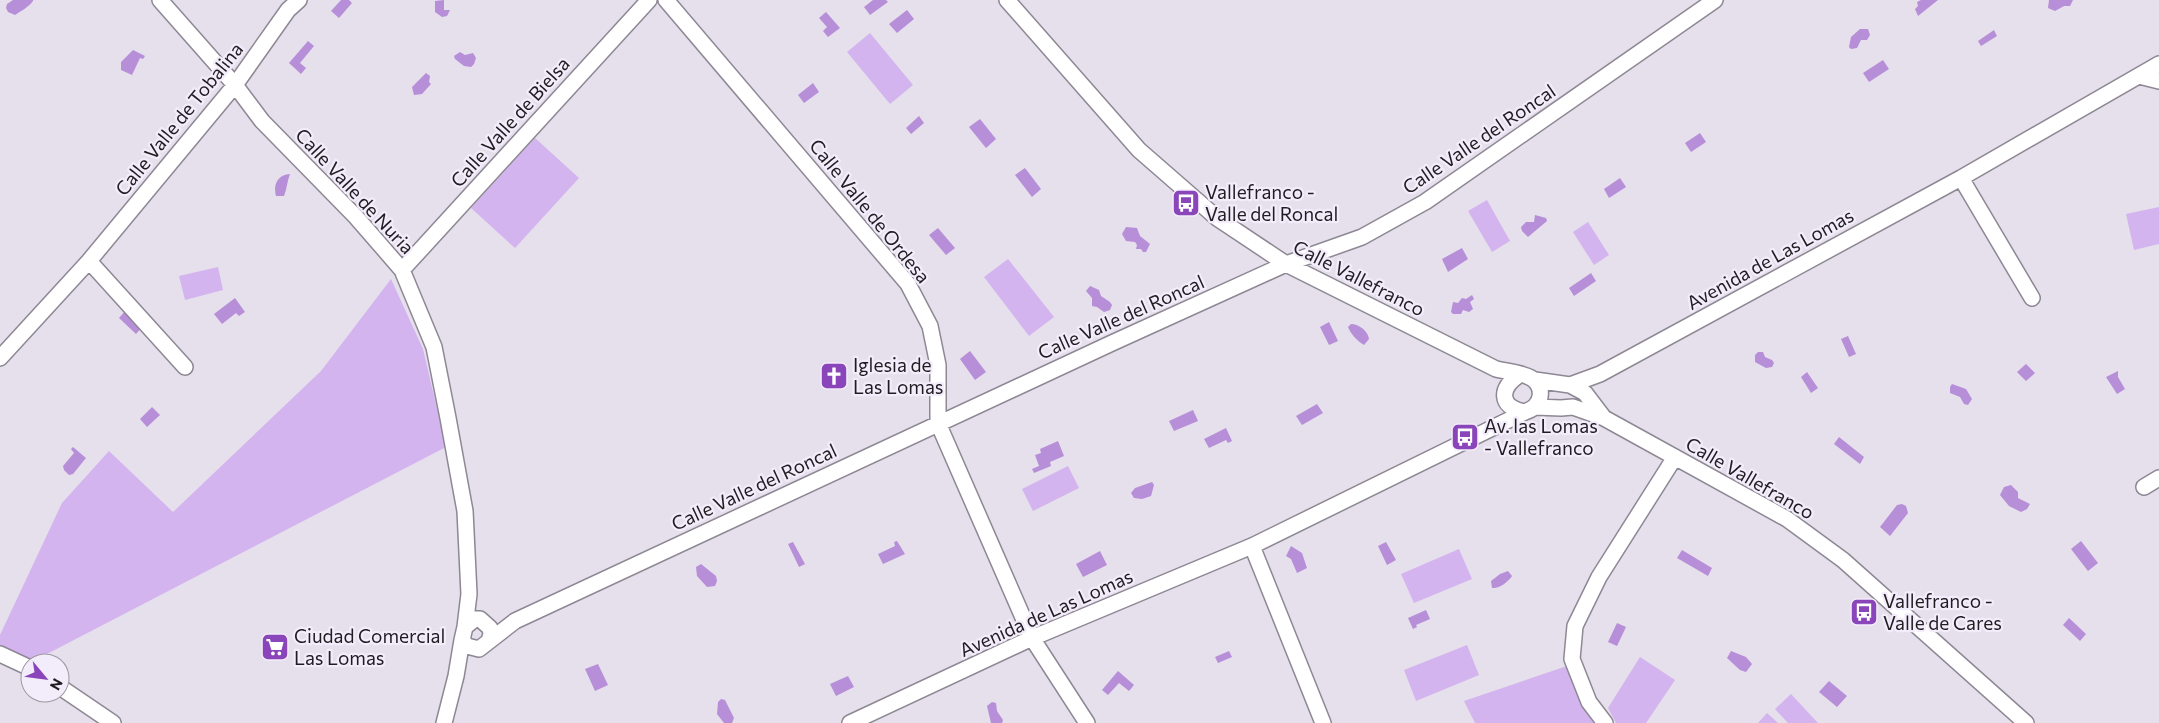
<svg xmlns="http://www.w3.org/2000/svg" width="2159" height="723" font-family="Commissioner,sans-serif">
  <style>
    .green { fill: #d3b4ef }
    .water { fill: #b78ed8 }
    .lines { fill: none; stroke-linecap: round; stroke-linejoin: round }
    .minor-casing { stroke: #8e8794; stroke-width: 18 }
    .minor { stroke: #fff; stroke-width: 15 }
    .labels { text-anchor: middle; stroke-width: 4.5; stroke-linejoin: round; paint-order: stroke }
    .street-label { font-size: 19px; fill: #1f1d21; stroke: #f3ecfa }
    .poi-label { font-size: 19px; fill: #1f1d21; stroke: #f3ecfa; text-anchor: start }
  </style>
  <rect width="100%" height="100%" fill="#e6dfec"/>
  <path class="green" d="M 870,33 L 913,85 L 890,104 L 847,52 Z
    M 535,138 L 579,178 L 515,248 L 471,208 Z
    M 1487,200 L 1510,241 L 1492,252 L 1468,211 Z
    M 2159,207 L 2159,244 L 2134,250 L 2126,214 Z
    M 1588,222 L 1609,255 L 1594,265 L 1573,232 Z
    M 1008,259 L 1054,317 L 1029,336 L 984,277 Z
    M 218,267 L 223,290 L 185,300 L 179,276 Z
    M 391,279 L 423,349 L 446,447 L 18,669 L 0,663 L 0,635 L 62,503 L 109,451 L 173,512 L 321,371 Z
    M 1068,466 L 1079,488 L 1033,511 L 1022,489 Z
    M 1459,549 L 1472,579 L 1414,603 L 1401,574 Z
    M 1467,645 L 1479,675 L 1416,701 L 1404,670 Z
    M 1640,657 L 1675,680 L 1646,723 L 1616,723 L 1608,708 Z
    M 1570,665 L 1596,723 L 1475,723 L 1464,701 Z
    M 1791,694 L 1818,723 L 1788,723 L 1775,709 Z
    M 1767,713 L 1778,723 L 1758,723 Z"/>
  <path class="water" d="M 13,0 L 33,0 L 33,1 C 30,6 21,11 15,15 L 8,12 L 6,8 L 7,4 Z
    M 341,0 L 349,0 L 352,3 L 339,18 L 331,11 Z
    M 444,0 L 444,10 L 450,10 L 447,16 L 442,17 L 435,12 L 435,1 Z
    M 873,0 L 886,0 L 888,2 L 870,15 L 864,7 Z
    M 1921,0 L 1938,0 L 1918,16 L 1915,9 L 1918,6 L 1917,2 Z
    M 2049,0 L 2073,0 L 2070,6 L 2064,6 L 2055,11 L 2048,8 Z
    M 907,10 L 914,19 L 897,33 L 889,24 Z
    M 826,12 L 840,28 L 828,37 L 823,31 L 827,27 L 819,18 Z
    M 1860,29 L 1868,29 L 1870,35 L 1867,40 L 1861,40 L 1857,48 L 1851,49 L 1849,47 L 1851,37 Z
    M 1994,30 L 1997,36 L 1981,46 L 1978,41 Z
    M 308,41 L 314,46 L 300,63 L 306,68 L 301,74 L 289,63 Z
    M 133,50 L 145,56 L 143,59 L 140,58 L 132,75 L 121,70 L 121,62 Z
    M 460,52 L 465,55 L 473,53 L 476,58 L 474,64 L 471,67 L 464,66 L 455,59 L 454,56 Z
    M 1883,60 L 1889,69 L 1869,82 L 1863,73 Z
    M 426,73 L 430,76 L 429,82 L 431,84 L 422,94 L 414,95 L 412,87 Z
    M 813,83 L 819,92 L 804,103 L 798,95 Z
    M 919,116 L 924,123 L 911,134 L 906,128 Z
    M 980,119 L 996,139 L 986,148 L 969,127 Z
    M 1700,133 L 1706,142 L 1691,152 L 1685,143 Z
    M 1025,168 L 1041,189 L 1032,197 L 1015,175 Z
    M 290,174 C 287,181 287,189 284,196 L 276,196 C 273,185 277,175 290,174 Z
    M 1620,178 L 1626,187 L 1609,198 L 1604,189 Z
    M 1535,215 L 1546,218 L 1547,221 L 1528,237 L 1522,231 L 1521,227 L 1526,222 L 1534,222 Z
    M 1126,227 L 1137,228 L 1140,236 L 1150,244 L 1146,252 L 1143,252 L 1141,249 L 1136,249 L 1137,245 L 1135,242 L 1126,241 L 1122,234 Z
    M 938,228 L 955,248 L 946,255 L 929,235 Z
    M 1462,248 L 1468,259 L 1448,272 L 1442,259 Z
    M 1591,273 L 1596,281 L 1574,296 L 1569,288 Z
    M 1090,286 L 1099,290 L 1101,296 L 1110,302 L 1112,305 L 1110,310 L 1104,312 L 1097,307 L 1092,306 L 1092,298 L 1086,291 Z
    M 1472,295 L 1474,299 L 1470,302 L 1473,309 L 1469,312 L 1463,310 L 1461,314 L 1453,314 L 1451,312 L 1453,302 L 1458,303 L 1462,298 L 1466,299 Z
    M 235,298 L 245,312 L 239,316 L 236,313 L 222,324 L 214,314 Z
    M 126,310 L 143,326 L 136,334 L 119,318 Z
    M 1329,322 L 1338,341 L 1329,345 L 1320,327 Z
    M 1351,324 C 1359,324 1368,331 1369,339 L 1364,345 C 1358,342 1350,333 1348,327 Z
    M 1848,336 L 1856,354 L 1849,357 L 1841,339 Z
    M 970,351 L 986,372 L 975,380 L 960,359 Z
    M 1758,352 L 1763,352 L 1765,357 L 1772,360 L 1774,363 L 1772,367 L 1766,368 L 1755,362 L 1755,355 Z
    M 2026,364 L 2035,373 L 2026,381 L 2017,372 Z
    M 2118,371 L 2118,377 L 2125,389 L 2117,394 L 2106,377 Z
    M 1807,372 L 1818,388 L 1811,393 L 1801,377 Z
    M 1952,384 L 1966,389 L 1972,399 L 1968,405 L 1964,404 L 1960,397 L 1950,393 L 1950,387 Z
    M 1317,404 L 1323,413 L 1302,425 L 1296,416 Z
    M 152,407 L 160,415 L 147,427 L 140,419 Z
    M 1193,410 L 1198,421 L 1174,431 L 1169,421 Z
    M 1226,428 L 1232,441 L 1228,443 L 1226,440 L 1209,448 L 1204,439 Z
    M 1839,437 L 1864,457 L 1860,464 L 1834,444 Z
    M 1058,441 L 1064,456 L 1050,462 L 1051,466 L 1034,473 L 1032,469 L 1039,466 L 1035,455 L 1041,453 L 1040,449 Z
    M 73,447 L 86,458 L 73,474 L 69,475 L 64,470 L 63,466 L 74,453 L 71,449 Z
    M 1152,482 L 1154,485 L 1151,496 L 1142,499 L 1134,498 L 1131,493 L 1135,488 Z
    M 2011,485 L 2018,492 L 2018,498 L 2030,504 L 2027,509 L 2021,512 L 2009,506 L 2000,495 L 2004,487 Z
    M 1902,504 L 1906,506 L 1908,513 L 1890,536 L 1880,527 L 1897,505 Z
    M 897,541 L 905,554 L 883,564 L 878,554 L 895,546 L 894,542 Z
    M 2081,541 L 2098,563 L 2088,571 L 2071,549 Z
    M 793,542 L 805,564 L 799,567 L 788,544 Z
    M 1386,542 L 1396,560 L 1387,565 L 1378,546 Z
    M 1291,546 L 1302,553 L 1307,568 L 1297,573 L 1291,559 L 1286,556 Z
    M 1682,550 L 1712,568 L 1708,576 L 1677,558 Z
    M 1100,551 L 1107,565 L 1083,577 L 1076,564 Z
    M 701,564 L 716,576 L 717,581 L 715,586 L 707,587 L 697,576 L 696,567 Z
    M 1508,571 L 1512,576 C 1508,582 1499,589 1492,588 L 1491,581 L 1500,574 Z
    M 1426,610 L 1430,619 L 1416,625 L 1417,627 L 1413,629 L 1408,618 Z
    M 2069,618 L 2086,634 L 2080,641 L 2063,625 Z
    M 1617,623 L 1626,627 L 1617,646 L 1608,642 Z
    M 1229,651 L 1232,657 L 1218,663 L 1215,657 Z
    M 1731,651 L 1746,657 L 1752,664 L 1746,672 L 1740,670 L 1727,658 Z
    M 598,664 L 608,685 L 595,691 L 585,669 Z
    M 1118,671 L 1134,685 L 1129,691 L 1119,683 L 1108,695 L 1102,690 Z
    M 848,676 L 854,687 L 836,696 L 830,684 Z
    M 1829,681 L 1847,696 L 1837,707 L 1819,692 Z
    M 721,699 L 725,700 L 734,718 L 732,723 L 724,723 L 717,714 L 718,702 Z
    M 992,702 L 996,703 L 997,711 L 1003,720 L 1002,723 L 991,723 L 987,706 Z"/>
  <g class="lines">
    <g class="minor-casing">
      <path id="minor" d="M 160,0 L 235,85 L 262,121 L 356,217 L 402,270 L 434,347 L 448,418 L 465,511 L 469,594 L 465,627
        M 666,0 L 908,284 L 930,326 L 938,365 L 938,423 L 1032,638 L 1087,723
        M 1007,0 L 1139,150 L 1217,218 L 1286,264 L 1496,369 C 1512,373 1544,373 1540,397 C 1538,406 1532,410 1524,412 C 1498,406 1500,388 1519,375
        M 2139,76 L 2159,81
        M 1961,178 L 2032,298
        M 89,261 L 185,367
        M 402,270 L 649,0
        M 0,358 L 89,261 L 235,85 L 288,10 L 299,0
        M 1535,380 L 1570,385 L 1585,393 L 1604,418
        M 1570,385 L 1600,374 L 1961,178 L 2159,64
        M 1535,407 L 1561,408 L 1573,407 L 1604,418 L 1787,519 L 1843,560 L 2026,723
        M 2144,487 L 2159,478
        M 1252,546 L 1323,723
        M 489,641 L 491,634 L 490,628 L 480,619 L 475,619 L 465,627 L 462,640 L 467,646 L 479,649 L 515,621 L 1112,343 L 1286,264 L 1362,237 L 1425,202 L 1715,0
        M 0,654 L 30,668
        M 60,687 L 113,723
        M 444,723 L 456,676 L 462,640
        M 850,723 L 1032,638 L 1252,546 L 1529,410
        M 1605,723 L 1589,702 L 1572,659 L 1575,626 L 1599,577 L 1675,457"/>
    </g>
    <use href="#minor" class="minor"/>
  </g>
  <defs>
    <g id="bus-square" transform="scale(1.4375)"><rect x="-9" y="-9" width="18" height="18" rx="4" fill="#8945b9" stroke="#f3ecfa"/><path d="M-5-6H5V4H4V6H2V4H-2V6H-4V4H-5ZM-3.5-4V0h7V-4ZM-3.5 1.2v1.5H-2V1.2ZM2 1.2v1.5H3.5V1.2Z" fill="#fff"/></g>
    <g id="church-square" transform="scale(1.4375)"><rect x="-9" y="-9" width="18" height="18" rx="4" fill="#8945b9" stroke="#f3ecfa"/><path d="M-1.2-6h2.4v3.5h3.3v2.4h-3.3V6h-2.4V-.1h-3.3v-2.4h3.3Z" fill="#fff"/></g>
    <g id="supermarket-square" transform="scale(1.4375)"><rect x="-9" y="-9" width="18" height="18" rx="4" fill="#8945b9" stroke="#f3ecfa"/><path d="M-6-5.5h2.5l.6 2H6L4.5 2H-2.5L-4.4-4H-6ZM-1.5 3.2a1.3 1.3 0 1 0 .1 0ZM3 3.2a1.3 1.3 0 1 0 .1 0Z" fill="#fff"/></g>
  </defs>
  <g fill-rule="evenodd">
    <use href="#bus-square" x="1186" y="203"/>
    <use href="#church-square" x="834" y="376"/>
    <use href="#bus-square" x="1465" y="437"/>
    <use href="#bus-square" x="1864" y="612"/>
    <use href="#supermarket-square" x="275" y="647"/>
  </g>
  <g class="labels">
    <g class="street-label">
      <text transform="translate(179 119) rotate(-51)" y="7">Calle Valle de Tobalina</text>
      <text transform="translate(510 122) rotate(-48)" y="7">Calle Valle de Bielsa</text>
      <text transform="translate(1479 139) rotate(-34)" y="7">Calle Valle del Roncal</text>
      <text transform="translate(355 191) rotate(47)" y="7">Calle Valle de Nuria</text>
      <text transform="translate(870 211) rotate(51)" y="7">Calle Valle de Ordesa</text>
      <text transform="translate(1770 259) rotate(-29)" y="7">Avenida de Las Lomas</text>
      <text transform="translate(1359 278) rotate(27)" y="7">Calle Vallefranco</text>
      <text transform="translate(1121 317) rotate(-24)" y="7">Calle Valle del Roncal</text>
      <text transform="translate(1750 478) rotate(30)" y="7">Calle Vallefranco</text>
      <text transform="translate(754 487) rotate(-25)" y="7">Calle Valle del Roncal</text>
      <text transform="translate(1046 613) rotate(-24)" y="7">Avenida de Las Lomas</text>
    </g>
    <g class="poi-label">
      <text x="1205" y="199">Vallefranco -<tspan x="1205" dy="22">Valle del Roncal</tspan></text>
      <text x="853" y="372">Iglesia de<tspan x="853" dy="22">Las Lomas</tspan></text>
      <text x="1484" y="433">Av. las Lomas<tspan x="1484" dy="22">- Vallefranco</tspan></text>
      <text x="1883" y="608">Vallefranco -<tspan x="1883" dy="22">Valle de Cares</tspan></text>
      <text x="294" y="643">Ciudad Comercial<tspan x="294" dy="22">Las Lomas</tspan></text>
    </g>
  </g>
  <g transform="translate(45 678) rotate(119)"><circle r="24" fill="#f3ecfa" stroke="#9e99a3"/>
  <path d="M0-4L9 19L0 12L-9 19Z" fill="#8945b9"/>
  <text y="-8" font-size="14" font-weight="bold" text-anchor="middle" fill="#1f1d21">N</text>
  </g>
</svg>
